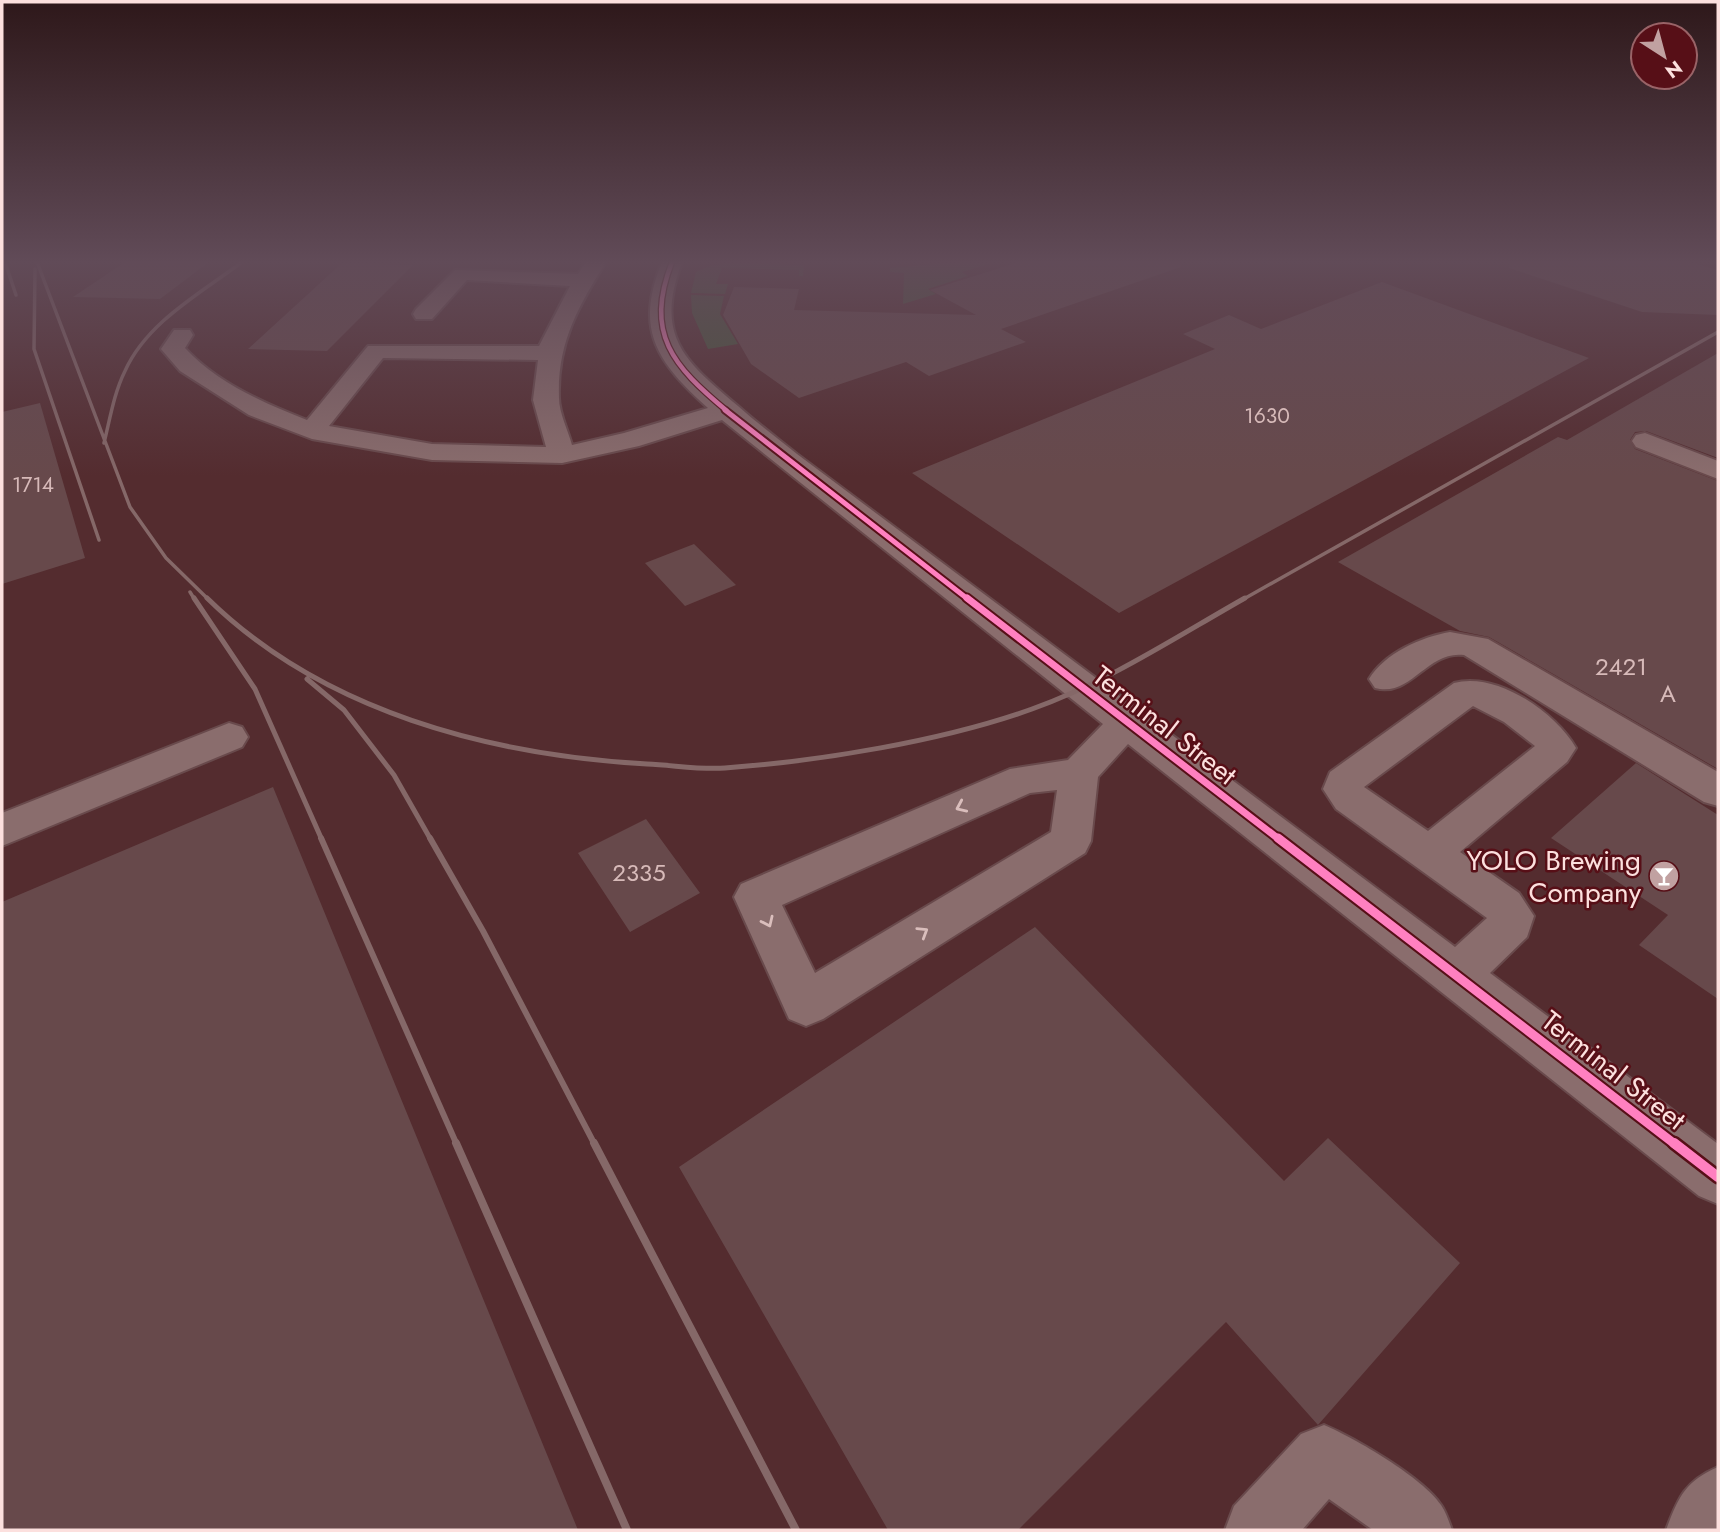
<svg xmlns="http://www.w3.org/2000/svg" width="1720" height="1532" font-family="Jost,sans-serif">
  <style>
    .green { fill: #44553a }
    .building { fill: #67494b }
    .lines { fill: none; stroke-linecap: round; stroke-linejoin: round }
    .minor-casing { stroke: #694a4c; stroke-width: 4 }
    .minor { fill: #8a6d6d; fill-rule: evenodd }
    .rail-far3 { stroke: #856868; stroke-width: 3.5 }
    .rail-far2 { stroke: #856868; stroke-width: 5 }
    .rail-far1 { stroke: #856868; stroke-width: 6 }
    .rail { stroke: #856868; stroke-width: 8 }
    .cycleway-far4-casing { stroke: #570f17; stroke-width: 7 }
    .cycleway-far3-casing { stroke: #570f17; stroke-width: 9 }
    .cycleway-far2-casing { stroke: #570f17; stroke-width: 11 }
    .cycleway-far1-casing { stroke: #570f17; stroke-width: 13 }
    .cycleway-casing { stroke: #570f17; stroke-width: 15 }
    .cycleway-far4 { stroke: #ff80c0; stroke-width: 4.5 }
    .cycleway-far3 { stroke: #ff80c0; stroke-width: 5 }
    .cycleway-far2 { stroke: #ff80c0; stroke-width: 7 }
    .cycleway-far1 { stroke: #ff80c0; stroke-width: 9 }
    .cycleway { stroke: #ff80c0; stroke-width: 10 }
    .oneway { stroke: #dabebc }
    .labels { text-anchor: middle; stroke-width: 5; stroke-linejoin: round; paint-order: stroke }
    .far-number-label { font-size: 21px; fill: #d7bab9 }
    .number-label { font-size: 24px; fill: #d7bab9 }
    .street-label { font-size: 28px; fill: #fce0de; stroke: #570f17 }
    .poi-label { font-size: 28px; fill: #fce0de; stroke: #570f17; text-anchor: end }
  </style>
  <rect width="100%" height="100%" fill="#542c2f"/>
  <path class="green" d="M 959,262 L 991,263 L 962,272 L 968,276 L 928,289 L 936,294 L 903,304 L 904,273 L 890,272 L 890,268 Z
    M 736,263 L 802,265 L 804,266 L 803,276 L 799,276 L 799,270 L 722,268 L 716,284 L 728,284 L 725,294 L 691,293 L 696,272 L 712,265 Z
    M 691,295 L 724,296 L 720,314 L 738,344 L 708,349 L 692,313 Z"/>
  <path class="building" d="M 125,262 L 209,262 L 160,299 L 73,297 Z
    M 1019,262 L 1180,262 L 1181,267 L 1001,329 L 1026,342 L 929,376 L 906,362 L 799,398 L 751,364 L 723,315 L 734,287 L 799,289 L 794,310 L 976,315 L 930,290 Z
    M 1510,262 L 1690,262 L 1718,270 L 1718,315 L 1642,312 L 1509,268 Z
    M 342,263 L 413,265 L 327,351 L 248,349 Z
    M 1382,282 L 1589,358 L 1119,613 L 912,473 L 1215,349 L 1183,334 L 1229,315 L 1261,329 Z
    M 1718,353 L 1718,458 L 1646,431 L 1635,432 L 1630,440 L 1635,449 L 1718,481 L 1718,769 L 1489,637 L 1460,631 L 1338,562 L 1558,437 L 1567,440 Z
    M 40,403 L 85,558 L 2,584 L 2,412 Z
    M 694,544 L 736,585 L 685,606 L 645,563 Z
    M 1636,763 L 1718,815 L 1718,999 L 1639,945 L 1668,915 L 1551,838 Z
    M 273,787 L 578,1530 L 2,1530 L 2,902 Z
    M 646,819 L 700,893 L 630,932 L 578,853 Z
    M 1035,927 L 1284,1181 L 1328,1138 L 1460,1263 L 1318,1425 L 1226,1322 L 1018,1530 L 888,1530 L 679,1167 Z"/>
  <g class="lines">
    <g class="minor-casing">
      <path id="minor" d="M 586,262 L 606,262 C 578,307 557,343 559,398 C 559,413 568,430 572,445 L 624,433 L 708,408 C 657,362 634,330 662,262 L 682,262 C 654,337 685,361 738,406 C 757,423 777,438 797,454 L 1455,947 L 1487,918 L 1336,809 L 1323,789 L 1330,772 L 1454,683 C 1497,671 1556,713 1576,748 L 1567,762 L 1460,852 L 1519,893 L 1534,916 L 1527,937 L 1490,973 L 1718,1144 L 1718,1204 L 1699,1196 L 1128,744 L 1098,777 L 1091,841 L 1085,853 L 823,1019 L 806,1026 L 789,1019 L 734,897 L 741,884 L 1010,769 L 1068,760 L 1103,724 L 722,420 L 639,446 L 562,463 L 432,460 L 312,439 L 249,415 L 180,371 L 161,349 L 174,330 L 190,330 L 193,335 L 185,348 C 216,382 265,404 307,420 L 368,346 L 539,346 L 570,286 L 467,280 L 432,319 L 416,319 L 413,314 L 416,309 L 455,270 L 578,274 ZM 383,358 L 538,360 L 533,400 L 546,447 L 432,444 L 329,426 ZM 1473,706 L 1504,722 L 1535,746 L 1428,831 L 1364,787 ZM 1057,790 L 1051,832 L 815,973 L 782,905 L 1030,793 Z
        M 1645,433 L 1718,461 L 1718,479 L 1636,447 L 1632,441 L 1636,435 Z
        M 1450,632 L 1488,639 L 1718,772 L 1718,806 L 1704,802 L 1464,655 C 1427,650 1411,698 1375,688 L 1369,679 C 1385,653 1421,637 1450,632 Z
        M 229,723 L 242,727 L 248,737 L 242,747 L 2,846 L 2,813 Z
        M 1324,1425 C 1355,1438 1423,1478 1441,1505 C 1446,1512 1449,1522 1452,1530 L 1373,1530 L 1329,1499 L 1302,1530 L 1225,1530 L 1234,1506 L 1301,1434 Z
        M 1718,1467 L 1718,1530 L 1666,1530 C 1678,1498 1685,1481 1718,1467 Z"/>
    </g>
    <use href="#minor" class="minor"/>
    <path class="rail-far3" d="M 5,262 L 16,295
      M 37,262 L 130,507 L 166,558 L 209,600
      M 35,269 L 34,349 L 99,540
      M 104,443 C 110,419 114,393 125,371 C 147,322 201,293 242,262
      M 190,592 L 195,600
      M 1242,600 L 1718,332"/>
    <path class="rail-far2" d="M 194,598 L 255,689 L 322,840
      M 207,598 C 323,712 490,755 647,764 C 673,765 700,770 725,768 C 820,761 943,741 1032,709 C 1108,682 1176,637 1245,598
      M 307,679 L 344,710 L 394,775 L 431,840"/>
    <path class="rail-far1" d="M 321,838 L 457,1145
      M 430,838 L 483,931 L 595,1145"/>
    <path class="rail" d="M 456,1143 L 627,1530
      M 594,1143 L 796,1530"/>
    <g class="cycleway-far4-casing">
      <path id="cycleway-far4" d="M 672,262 C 644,334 673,366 727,411"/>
    </g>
    <g class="cycleway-far3-casing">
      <path id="cycleway-far3" d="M 725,410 L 969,600"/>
    </g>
    <g class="cycleway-far2-casing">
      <path id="cycleway-far2" d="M 967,598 L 1280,840"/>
    </g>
    <g class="cycleway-far1-casing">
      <path id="cycleway-far1" d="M 1278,838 L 1676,1145"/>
    </g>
    <g class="cycleway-casing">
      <path id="cycleway" d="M 1674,1143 L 1718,1177"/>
    </g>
    <use href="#cycleway-far4" class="cycleway-far4"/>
    <use href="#cycleway-far3" class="cycleway-far3"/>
    <use href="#cycleway-far2" class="cycleway-far2"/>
    <use href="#cycleway-far1" class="cycleway-far1"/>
    <use href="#cycleway" class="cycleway"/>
  </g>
  <defs><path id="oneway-chevron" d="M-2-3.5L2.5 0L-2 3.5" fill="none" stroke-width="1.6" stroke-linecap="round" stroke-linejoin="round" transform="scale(1.75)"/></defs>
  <g class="oneway">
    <use href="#oneway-chevron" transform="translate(961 807) rotate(156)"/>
    <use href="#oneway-chevron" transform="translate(768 922) rotate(65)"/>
    <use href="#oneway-chevron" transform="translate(923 932) rotate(-32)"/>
  </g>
  <linearGradient id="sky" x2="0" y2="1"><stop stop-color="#2e181a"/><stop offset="0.55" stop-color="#614b58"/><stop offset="1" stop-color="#614b58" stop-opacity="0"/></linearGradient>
  <rect width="1720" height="476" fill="url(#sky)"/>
  <defs>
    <g id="bar-disc" transform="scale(1.575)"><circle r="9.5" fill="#c1a1a1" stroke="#570f17"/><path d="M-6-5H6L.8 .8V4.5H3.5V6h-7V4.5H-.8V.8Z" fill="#fff"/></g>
  </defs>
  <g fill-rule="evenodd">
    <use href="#bar-disc" x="1664" y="876"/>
  </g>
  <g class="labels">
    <g class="far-number-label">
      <text x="1267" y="423">1630</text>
      <text x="33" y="492">1714</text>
    </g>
    <g class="number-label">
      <text x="1621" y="675">2421</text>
      <text x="1668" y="702">A</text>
      <text x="639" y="881">2335</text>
    </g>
    <g class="street-label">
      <text transform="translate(1165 725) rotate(38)" y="10">Terminal Street</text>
      <text transform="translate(1614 1070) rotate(38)" y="10">Terminal Street</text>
    </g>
    <g class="poi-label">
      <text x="1641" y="870">YOLO Brewing<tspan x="1641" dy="32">Company</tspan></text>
    </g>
  </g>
  <rect width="1720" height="1532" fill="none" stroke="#fce0de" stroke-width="7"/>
  <g transform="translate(1664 56) rotate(144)"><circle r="33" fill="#570f17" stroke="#996367" stroke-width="2"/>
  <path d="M0-5L12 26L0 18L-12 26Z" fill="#c1a1a1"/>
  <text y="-10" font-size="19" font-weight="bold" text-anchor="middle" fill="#fce0de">N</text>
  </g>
</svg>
